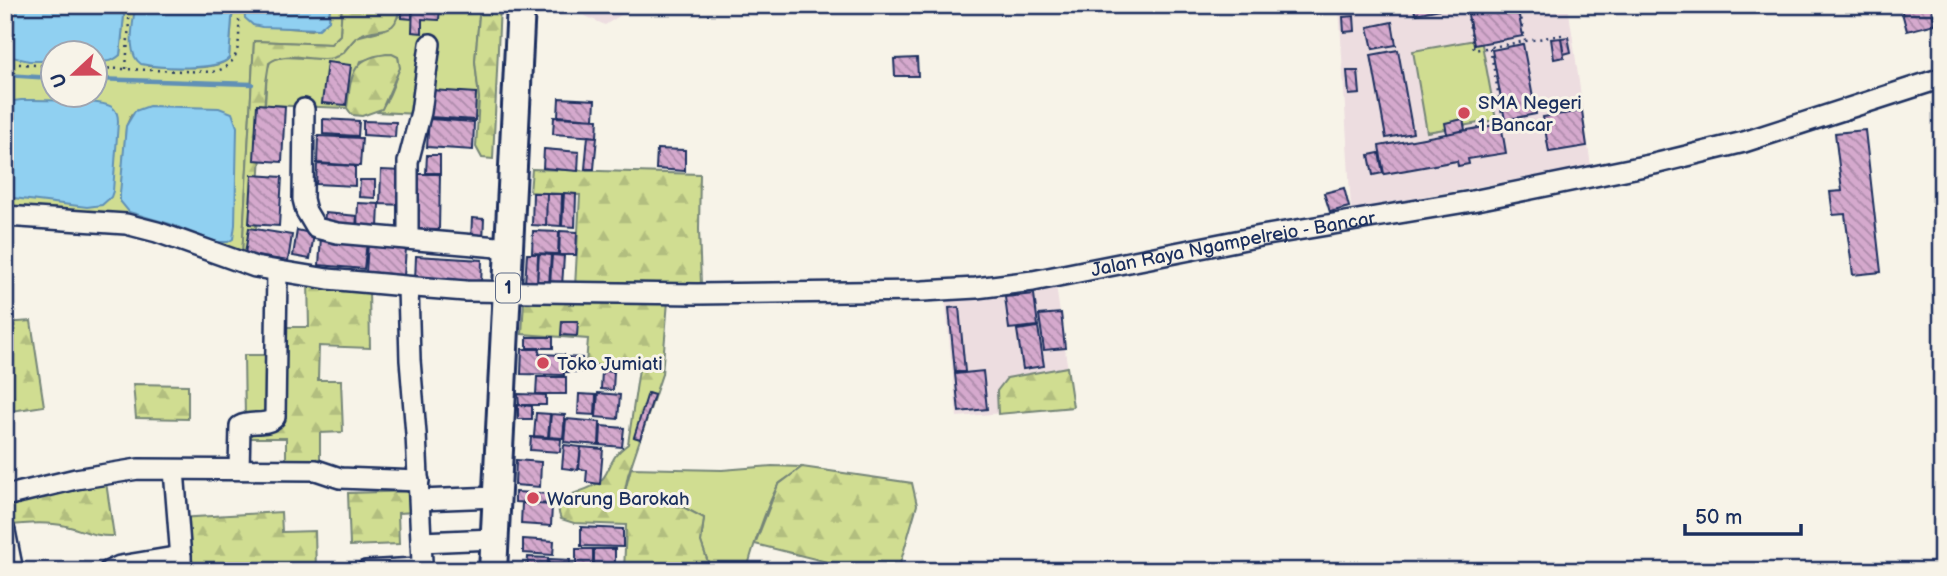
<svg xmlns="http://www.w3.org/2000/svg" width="1947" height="576" font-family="'Balsamiq Sans',sans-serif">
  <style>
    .built { fill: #eddde0 }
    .green { fill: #d0dd91; stroke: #768678; stroke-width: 2; fill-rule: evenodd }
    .forest { fill: url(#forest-firs); stroke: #768678; stroke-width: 2 }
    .water { fill: #90d0f1; stroke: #6190b6; stroke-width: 2 }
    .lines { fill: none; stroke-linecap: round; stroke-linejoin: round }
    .stream { stroke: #6190b6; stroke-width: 4.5 }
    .building { fill: url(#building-back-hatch); stroke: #1b2f5e; stroke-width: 2 }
    .minor-casing { stroke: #1b2f5e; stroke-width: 24 }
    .highway-casing { stroke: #1b2f5e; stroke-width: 32 }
    .path { stroke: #1b2f5e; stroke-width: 2.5; stroke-dasharray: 2 5; stroke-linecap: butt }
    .minor { stroke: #f7f3e8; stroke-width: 19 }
    .highway { stroke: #f7f3e8; stroke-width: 26 }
    .poi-dot { fill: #d1495b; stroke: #f7f3e8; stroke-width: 2.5 }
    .labels { text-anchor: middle; stroke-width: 6; stroke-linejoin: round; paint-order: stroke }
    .shield { fill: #f7f3e8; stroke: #5d6a87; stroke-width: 2 }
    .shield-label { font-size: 18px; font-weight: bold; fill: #1b2f5e }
    .poi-label { font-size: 19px; fill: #1b2f5e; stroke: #f7f3e8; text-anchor: start }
    .street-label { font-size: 19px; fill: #1b2f5e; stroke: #f7f3e8 }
  </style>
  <defs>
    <pattern id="forest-firs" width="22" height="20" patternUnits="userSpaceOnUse" patternTransform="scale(1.75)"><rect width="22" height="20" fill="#d0dd91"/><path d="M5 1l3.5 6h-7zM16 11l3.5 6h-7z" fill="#b2be7f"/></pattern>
    <pattern id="building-back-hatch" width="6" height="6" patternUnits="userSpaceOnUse" patternTransform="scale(1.75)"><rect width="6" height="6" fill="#d5a9cd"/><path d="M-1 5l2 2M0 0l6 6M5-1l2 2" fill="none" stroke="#ac8aaa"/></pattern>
  </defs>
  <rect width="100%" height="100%" fill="#f7f3e8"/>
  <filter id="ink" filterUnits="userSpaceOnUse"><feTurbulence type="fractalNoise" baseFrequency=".0143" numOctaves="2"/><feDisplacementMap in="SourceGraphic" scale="14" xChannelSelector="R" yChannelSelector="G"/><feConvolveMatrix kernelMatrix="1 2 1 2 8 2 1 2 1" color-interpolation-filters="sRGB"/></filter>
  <g filter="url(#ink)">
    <path class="built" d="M 575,5 L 637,5 L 605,25 L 581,14 Z
      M 1339,5 L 1568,5 L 1591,166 L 1351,210 Z
      M 1056,285 L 1073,407 L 957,417 L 945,298 Z"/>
    <path class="green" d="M 5,5 L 15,5 L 9,37 L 29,61 L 52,61 L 52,94 L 94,94 L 95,62 L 102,62 L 120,55 L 125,5 L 135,5 L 132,46 L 148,66 C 167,66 217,73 229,58 L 233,5 L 244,5 L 244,11 L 253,25 L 312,30 L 329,20 L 330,5 L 342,5 L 340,35 L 331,44 L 254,41 L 242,257 L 5,210 ZM 131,115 L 216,242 L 170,224 L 138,215 L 120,201 L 126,127 Z
      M 399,5 L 480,5 L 475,61 L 479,98 L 478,117 L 378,112 C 388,103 402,69 398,57 L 387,54 L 361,61 L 349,94 L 347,108 L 265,105 L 267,70 L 271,60 L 284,57 L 323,59 L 343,53 L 356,37 L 383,30 L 399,16 Z
      M 1481,39 L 1496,120 L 1427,132 L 1413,51 Z
      M 244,355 L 272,355 L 273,417 L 245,418 Z
      M 772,466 L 802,467 C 796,474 787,477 780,483 C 771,493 750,555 747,571 L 711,571 L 701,542 L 704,518 L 683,507 L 624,495 L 631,468 L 722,470 Z"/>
    <path class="forest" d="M 342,5 L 399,5 C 398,41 376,23 357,37 C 348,44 346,54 333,58 C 314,63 286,49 269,63 L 266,82 L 254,259 L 242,257 L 254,41 L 331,44 L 340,35 Z
      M 480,5 L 500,5 L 493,159 L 482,158 L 476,147 L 479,98 L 475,61 Z
      M 392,54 L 398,57 L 400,68 L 382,109 L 362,116 L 352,115 L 347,108 C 351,74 352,55 392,54 Z
      M 532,169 L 700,174 L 699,229 L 701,284 L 575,287 L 580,195 L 530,192 Z
      M 308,281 L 369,288 L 370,348 L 319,346 L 318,380 L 341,380 L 343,432 L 320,433 L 320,464 L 286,463 L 286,438 L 245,438 L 245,418 L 273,417 L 272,327 L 309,327 Z
      M 524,300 L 668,301 L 662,374 L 628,475 L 624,495 L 683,507 L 704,518 L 701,542 L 711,571 L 624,571 L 626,525 L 574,523 L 561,519 C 549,493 584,494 598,483 C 606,478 608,468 613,460 C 616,453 622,449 628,444 L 639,369 L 586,364 L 588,339 L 522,334 Z
      M 31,321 L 44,406 L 5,412 L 5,323 Z
      M 1067,367 L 1073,407 L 998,414 L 997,391 L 1007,378 Z
      M 133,384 L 188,385 L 188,419 L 136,418 Z
      M 802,467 L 912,483 L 917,505 L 898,571 L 863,571 L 755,544 L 778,485 Z
      M 104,469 L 114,536 C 96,537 82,530 66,526 C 46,521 25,523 5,526 L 5,491 Z
      M 416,491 L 416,512 L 398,513 L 399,544 L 350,546 L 348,493 Z
      M 281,512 L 282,532 L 315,531 L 316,571 L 182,571 L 178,518 Z"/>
    <path class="water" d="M 15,5 L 125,5 L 120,55 C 113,62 104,62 95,62 L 94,52 L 52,52 L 52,61 L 29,61 L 12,57 L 7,47 Z
      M 135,5 L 233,5 L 229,58 C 218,71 159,68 141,64 C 125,53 134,22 135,5 Z
      M 244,5 L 330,5 L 329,20 L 319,29 L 262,27 L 253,25 L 245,18 Z
      M 21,100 C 38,100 100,99 112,107 C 117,111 118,115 118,122 L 113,191 L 111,197 L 102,205 L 87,207 L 5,197 L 5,107 L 14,101 Z
      M 149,106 L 219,108 L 232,113 L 237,127 L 235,225 L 233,239 L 228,242 L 216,242 L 170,224 L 129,212 L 120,201 L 120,194 L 126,126 L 135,111 Z"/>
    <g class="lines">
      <path class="stream" d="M 5,75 L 52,78
        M 94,79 L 252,84"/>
    </g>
    <path class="building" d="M 402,5 L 412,5 L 412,19 L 402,18 Z
      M 413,5 L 440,5 L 439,20 L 422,19 L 422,33 L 412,32 Z
      M 1414,5 L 1461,5 L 1415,14 Z
      M 1900,5 L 1931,5 L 1935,24 L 1907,31 Z
      M 1517,6 L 1523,36 L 1474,45 L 1468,15 Z
      M 1354,16 L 1355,31 L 1344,32 L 1343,17 Z
      M 1392,22 L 1396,45 L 1373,49 L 1368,27 Z
      M 1568,37 L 1571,52 L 1564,54 L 1561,38 Z
      M 1561,38 L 1564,57 L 1554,59 L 1551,39 Z
      M 1523,44 L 1536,114 L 1505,120 L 1492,50 Z
      M 1398,50 L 1413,133 L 1386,138 L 1371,55 Z
      M 917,58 L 918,76 L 895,76 L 894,59 Z
      M 327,62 L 351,65 L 346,105 L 322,103 Z
      M 1347,71 L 1358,71 L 1360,94 L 1349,95 Z
      M 431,90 L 476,93 L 475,120 L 430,117 Z
      M 559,98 L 595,100 L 594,119 L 558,116 Z
      M 257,104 L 285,106 L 282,162 L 254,160 Z
      M 1582,111 L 1587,146 L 1549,152 L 1543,117 Z
      M 554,117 L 598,119 L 597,137 L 553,134 Z
      M 323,119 L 359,121 L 358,136 L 323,134 Z
      M 429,119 L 474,122 L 473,150 L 427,147 Z
      M 1463,119 L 1465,130 L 1447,134 L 1445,123 Z
      M 363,121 L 396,122 L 395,137 L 363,135 Z
      M 1501,124 L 1506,153 L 1468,159 L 1469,164 L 1458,166 L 1457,161 L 1384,174 L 1379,146 Z
      M 1865,130 L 1881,272 L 1853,275 L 1845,214 L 1833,215 L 1830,192 L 1842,191 L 1835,133 Z
      M 318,136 L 362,138 L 360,166 L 317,163 Z
      M 588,136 L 597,137 L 594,169 L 585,169 Z
      M 544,149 L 579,152 L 578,171 L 543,168 Z
      M 657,149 L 685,150 L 685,171 L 656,169 Z
      M 1379,153 L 1383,173 L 1373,175 L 1369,155 Z
      M 427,155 L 440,155 L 440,173 L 426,173 Z
      M 317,164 L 355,166 L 355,186 L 316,184 Z
      M 381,170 L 403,171 L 402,205 L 380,204 Z
      M 412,174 L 440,174 L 439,230 L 411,229 Z
      M 252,175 L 282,177 L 279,226 L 249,224 Z
      M 360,180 L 375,180 L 375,198 L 359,197 Z
      M 1344,188 L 1349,207 L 1330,212 L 1324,193 Z
      M 533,193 L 547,193 L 546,226 L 532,225 Z
      M 564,193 L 576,194 L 575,227 L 562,226 Z
      M 547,194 L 562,194 L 561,226 L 546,225 Z
      M 358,203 L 379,204 L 378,228 L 357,228 Z
      M 325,213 L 357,216 L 356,227 L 324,225 Z
      M 472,218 L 484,219 L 483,241 L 471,240 Z
      M 249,228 L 292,235 L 288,261 L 245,254 Z
      M 297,230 L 314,234 L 310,259 L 293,256 Z
      M 533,231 L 559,232 L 558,254 L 532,253 Z
      M 560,231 L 577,232 L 576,255 L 559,255 Z
      M 321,237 L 367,241 L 364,269 L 319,265 Z
      M 368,244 L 406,248 L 404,276 L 366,272 Z
      M 527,254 L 538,254 L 537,285 L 525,284 Z
      M 539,254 L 551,255 L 549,285 L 537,284 Z
      M 552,255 L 564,256 L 562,286 L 550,285 Z
      M 416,256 L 482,260 L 481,285 L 415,281 Z
      M 1034,294 L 1038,326 L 1009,329 L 1005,297 Z
      M 959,307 L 965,372 L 955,372 L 949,308 Z
      M 1061,313 L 1065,348 L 1044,350 L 1039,315 Z
      M 562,321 L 578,321 L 577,336 L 561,335 Z
      M 1038,327 L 1044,366 L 1023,369 L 1017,330 Z
      M 527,337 L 553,337 L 553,348 L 527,348 Z
      M 522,349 L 540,349 L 539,354 L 564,355 L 564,375 L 521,374 Z
      M 566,357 L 582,358 L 582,372 L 565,372 Z
      M 602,371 L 614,372 L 613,390 L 601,389 Z
      M 983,371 L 987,409 L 959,412 L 955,374 Z
      M 537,377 L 566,377 L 566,394 L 536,394 Z
      M 598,393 L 620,395 L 618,419 L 596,417 Z
      M 648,393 L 654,395 L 640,439 L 634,437 Z
      M 518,394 L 546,395 L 546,405 L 519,405 Z
      M 579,394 L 596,395 L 595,415 L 578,414 Z
      M 518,405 L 532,406 L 532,419 L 518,419 Z
      M 536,413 L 550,414 L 548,437 L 534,436 Z
      M 551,414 L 565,415 L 563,438 L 549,437 Z
      M 566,419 L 600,422 L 599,445 L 564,442 Z
      M 601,426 L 624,428 L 622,447 L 600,445 Z
      M 531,437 L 561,439 L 560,452 L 530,450 Z
      M 564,445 L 581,447 L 578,470 L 562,468 Z
      M 581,447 L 603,449 L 600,484 L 586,482 L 587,470 L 579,469 Z
      M 516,460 L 541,462 L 540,487 L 515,485 Z
      M 515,492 L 552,494 L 552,504 L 515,502 Z
      M 522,503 L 552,505 L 551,526 L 521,524 Z
      M 581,527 L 623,529 L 623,547 L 581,546 Z
      M 523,539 L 554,541 L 553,555 L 523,553 Z
      M 576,549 L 593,549 L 593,565 L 576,565 Z
      M 594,549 L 615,549 L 615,567 L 594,566 Z
      M 528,557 L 548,558 L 547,571 L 527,571 Z
      M 549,559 L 570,560 L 569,571 L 548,571 Z"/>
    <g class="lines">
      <g class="minor-casing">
        <g id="minor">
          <path d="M 304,109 L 303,199 L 306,211 L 316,228 L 337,233 L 509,248"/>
          <path id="s1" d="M 5,216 L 126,224 L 157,232 L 255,267 L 328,279 L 416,287 L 466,291 L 697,294 L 923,291 L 976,288 L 1033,281 L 1261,236 L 1472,201 L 1654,164 L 1744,142 L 1942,78"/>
          <path d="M 408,239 L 408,162 L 421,112 L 430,44"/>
          <path d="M 239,469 L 240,426 C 251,420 267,427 275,417 L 277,271"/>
          <path d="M 174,470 L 182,571"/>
          <path d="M 5,496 L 76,479 L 138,469 L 316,470 L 340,478 L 419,481"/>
          <path d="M 420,500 L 496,497"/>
          <path d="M 5,531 L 13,571"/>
          <path d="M 421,542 L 494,539"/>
          <path d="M 109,571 L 120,566 L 181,556"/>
          <path d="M 366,571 L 415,568 L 419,567 L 422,562 L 416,434 L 410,360 L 408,287"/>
        </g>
      </g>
      <g class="highway-casing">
        <path id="highway" d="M 493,571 L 521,5"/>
      </g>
      <path class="path" d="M 1466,5 L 1474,50 L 1567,34
        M 1519,5 L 1525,41
        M 1940,5 L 1942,12
        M 1490,48 L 1503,119 L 1496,125
        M 5,63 L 52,66
        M 94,68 L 212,72 C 246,66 238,33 239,5
        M 126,69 L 130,5"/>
      <use href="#minor" class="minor"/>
      <use href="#highway" class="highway"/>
    </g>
  </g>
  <g class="poi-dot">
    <circle cx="1464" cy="113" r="7"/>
    <circle cx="543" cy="363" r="7"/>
    <circle cx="533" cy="498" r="7"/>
  </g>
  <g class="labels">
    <rect class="shield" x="496" y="273.5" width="24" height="29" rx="5"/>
    <g class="shield-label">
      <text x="508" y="294">1</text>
    </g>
    <g class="poi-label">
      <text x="1478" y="109">SMA Negeri<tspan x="1478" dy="22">1 Bancar</tspan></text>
      <text x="557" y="370">Toko Jumiati</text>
      <text x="547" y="505">Warung Barokah</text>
    </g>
    <g class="street-label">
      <text dy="7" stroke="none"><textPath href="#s1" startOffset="1241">Jalan Raya Ngampelrejo - Bancar</textPath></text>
    </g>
  </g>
  <rect width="1947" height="576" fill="none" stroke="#f7f3e8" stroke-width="28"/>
  <rect x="14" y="14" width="1919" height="548" fill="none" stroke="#1b2f5e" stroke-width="2.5" filter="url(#ink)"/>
  <g transform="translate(74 74) rotate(248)"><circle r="33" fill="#f7f3e8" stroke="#9fa5b1" stroke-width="2"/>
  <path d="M0-5L12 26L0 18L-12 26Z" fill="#d1495b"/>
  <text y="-10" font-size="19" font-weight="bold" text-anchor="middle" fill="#1b2f5e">U</text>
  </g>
  <path d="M1685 524v10h116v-10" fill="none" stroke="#1b2f5e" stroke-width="3.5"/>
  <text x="1695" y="524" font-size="21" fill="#1b2f5e" stroke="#f7f3e8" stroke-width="5" paint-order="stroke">50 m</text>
</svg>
